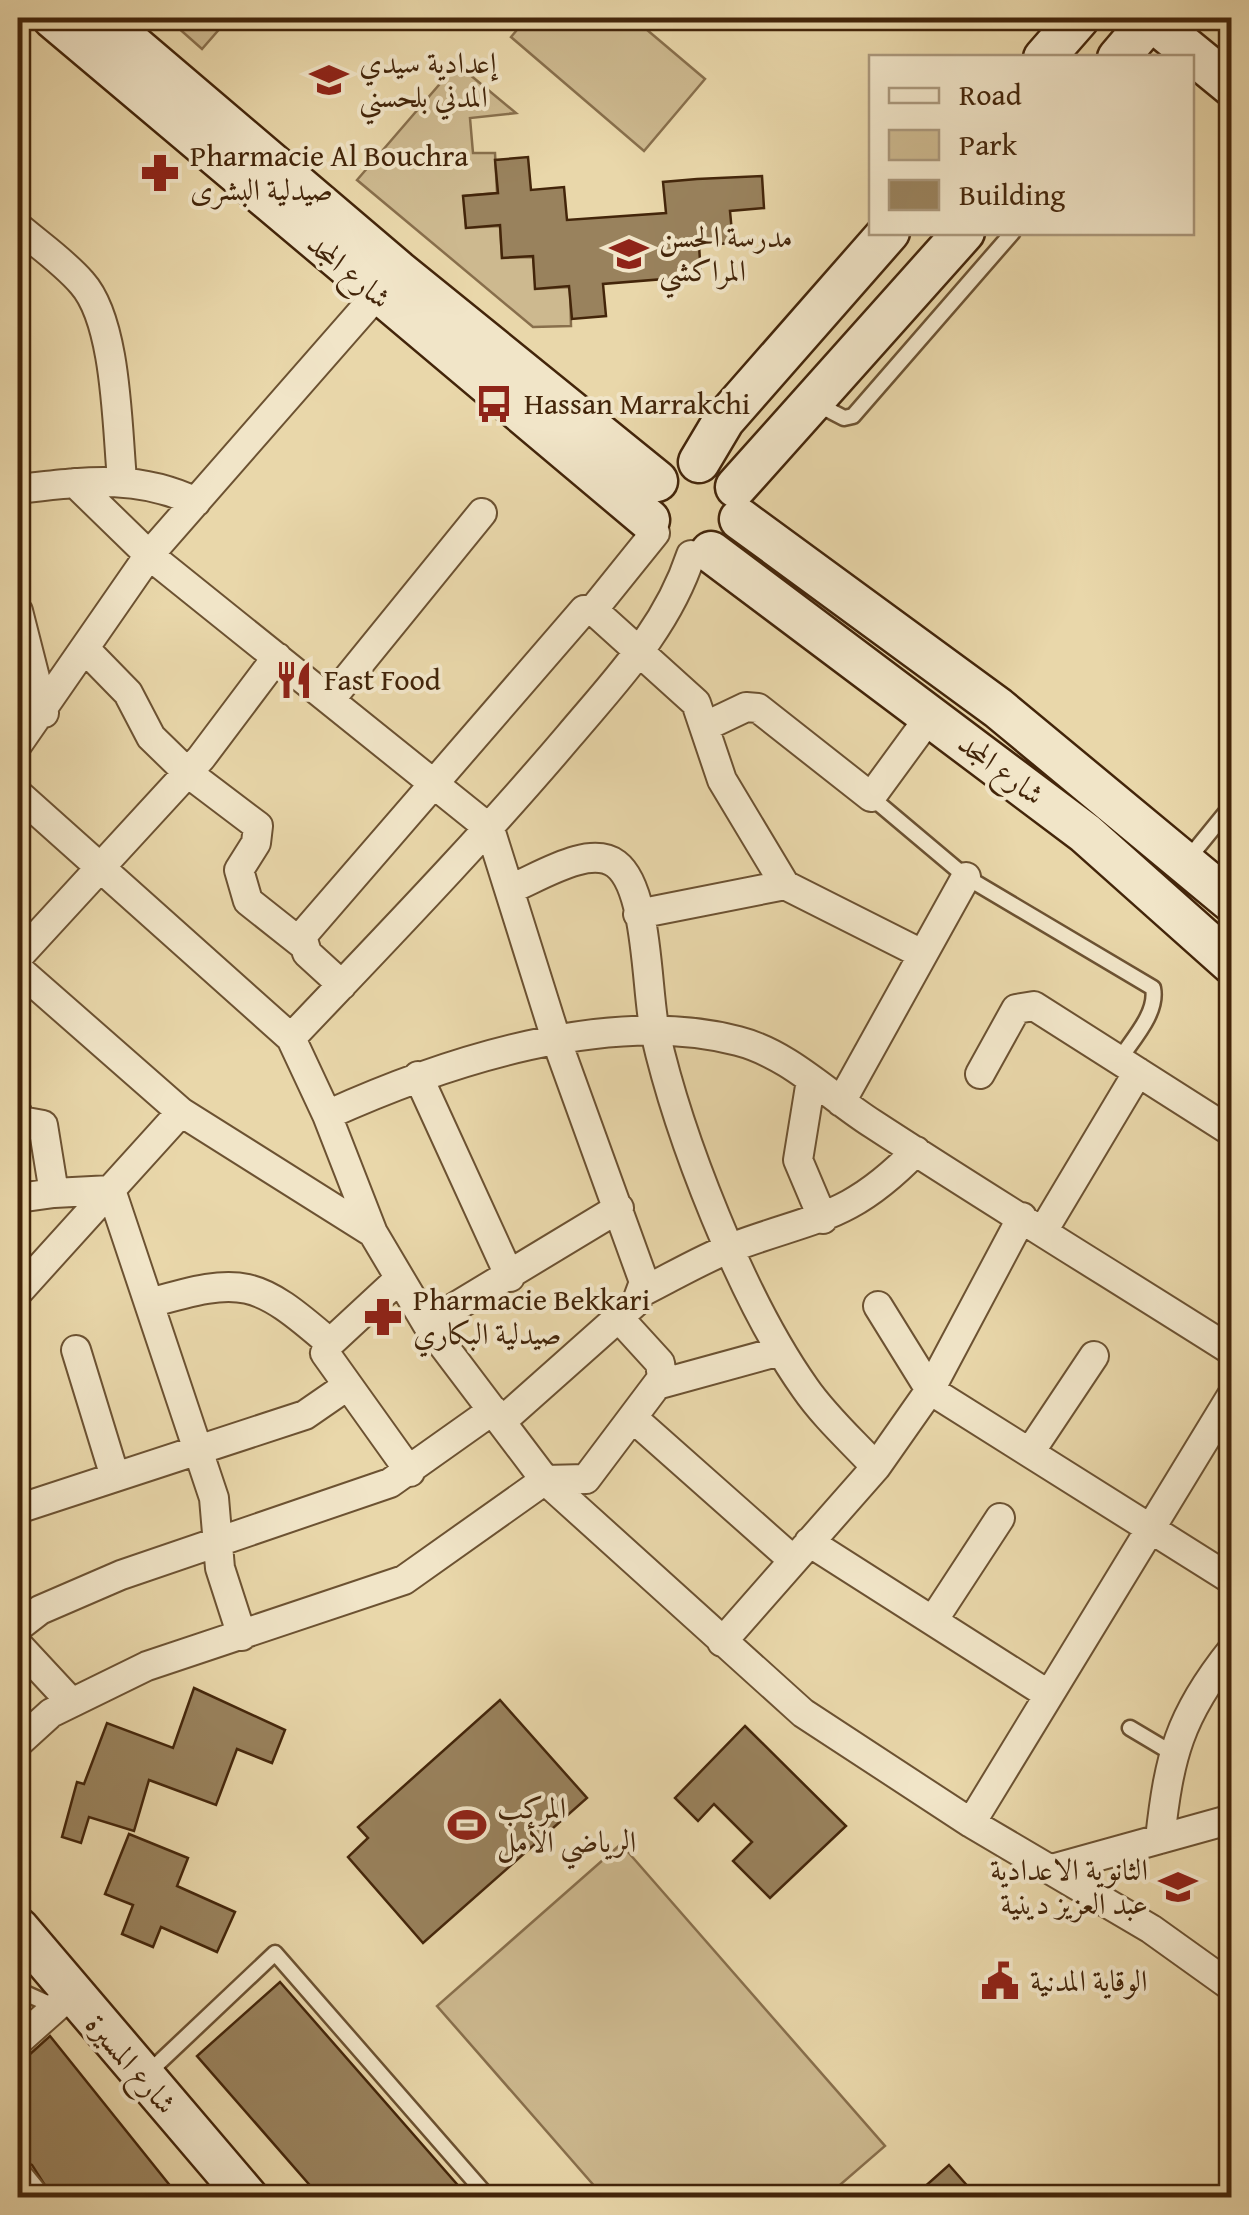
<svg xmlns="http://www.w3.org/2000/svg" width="1249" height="2215" font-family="'Gentium Book Plus',Amiri,serif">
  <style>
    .green { fill: #cdb98f; stroke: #886f4c; stroke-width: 2.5 }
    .building { fill: #99825d; stroke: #43250a; stroke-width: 2.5 }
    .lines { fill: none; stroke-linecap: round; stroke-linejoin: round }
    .lane-casing { stroke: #6c5232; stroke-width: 19 }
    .street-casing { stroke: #6c5232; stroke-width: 32 }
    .secondary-casing { stroke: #43250a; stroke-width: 45 }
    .lane { stroke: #f1e5c8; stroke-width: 14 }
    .street { stroke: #f1e5c8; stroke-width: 28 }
    .secondary { stroke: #f1e5c8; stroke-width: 40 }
    .labels { text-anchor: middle; stroke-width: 8; stroke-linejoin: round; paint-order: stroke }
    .poi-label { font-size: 30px; fill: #43250a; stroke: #f1e5c8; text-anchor: start }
    .street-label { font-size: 30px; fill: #43250a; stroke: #f1e5c8 }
  </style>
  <rect width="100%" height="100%" fill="#e9d7aa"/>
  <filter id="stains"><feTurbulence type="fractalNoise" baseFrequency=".002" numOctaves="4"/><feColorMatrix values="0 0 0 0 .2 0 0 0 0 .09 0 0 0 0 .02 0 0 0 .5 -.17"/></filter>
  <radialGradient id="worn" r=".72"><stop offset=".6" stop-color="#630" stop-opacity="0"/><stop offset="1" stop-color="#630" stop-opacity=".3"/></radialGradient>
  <path class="green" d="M 167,18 L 229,18 L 202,49 Z
    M 527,18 L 633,18 L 705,79 L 644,151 L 511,37 Z
    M 457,64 L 516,113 L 470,118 L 473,153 L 495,153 L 497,193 L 464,196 L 466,228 L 500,226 L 502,258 L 533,257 L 536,289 L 570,287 L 571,326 L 533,327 L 357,180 Z
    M 621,1844 L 885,2146 L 826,2197 L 604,2197 L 437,2006 Z"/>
  <path class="building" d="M 528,157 L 531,190 L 564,187 L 567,220 L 666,213 L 663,182 L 697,179 L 762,176 L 764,208 L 730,211 L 733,243 L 699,245 L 701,276 L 603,284 L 606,316 L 572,319 L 569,286 L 535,289 L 533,256 L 502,258 L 500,225 L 466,228 L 463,196 L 498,193 L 495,160 Z
    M 194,1688 L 285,1730 L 272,1763 L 237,1749 L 216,1805 L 149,1780 L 134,1831 L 89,1817 L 81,1843 L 62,1837 L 77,1782 L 84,1784 L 107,1723 L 173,1748 Z
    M 500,1700 L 587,1798 L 423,1943 L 348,1857 L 368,1838 L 358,1827 Z
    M 745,1726 L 846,1826 L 770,1898 L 733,1861 L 752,1842 L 714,1804 L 698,1821 L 675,1798 Z
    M 129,1834 L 188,1858 L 177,1886 L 235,1912 L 217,1952 L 161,1927 L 153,1947 L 122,1934 L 133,1905 L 105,1894 Z
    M 280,1982 L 469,2198 L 321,2198 L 197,2056 Z
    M 50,2036 L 180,2198 L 53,2198 L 32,2165 L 19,2159 L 18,2058 L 29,2055 Z
    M 949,2165 L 978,2198 L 912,2198 Z"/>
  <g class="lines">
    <g class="lane-casing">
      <path id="lane" d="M 815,403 L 844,418 L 853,416 L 1013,232
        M 1229,471 L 1232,473
        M 871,797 L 966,877 L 1153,988 C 1158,1013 1132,1040 1119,1060
        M 1188,859 L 1232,805
        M 1130,1728 L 1172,1753
        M 18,1990 L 56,2007
        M 148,2073 L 275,1953 L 489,2198"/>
    </g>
    <g class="street-casing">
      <path id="street" d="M 18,227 C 39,245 64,262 82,283 C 117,322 117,428 122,479
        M 75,483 L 149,555 L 490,829 L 556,1039 L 644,1282 L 637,1301 L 502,1421
        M 18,489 C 82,482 136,473 196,502
        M 593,610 L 655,533
        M 18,611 L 44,713
        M 86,650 L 128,693 L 151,737 L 188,773 L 258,826 L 256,843 L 239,870 L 248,901 L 301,943
        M 330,700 L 482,513
        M 706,726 L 746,707 L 758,708 L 871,797 L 931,715
        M 18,744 L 149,555 L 388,282
        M 18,794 L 291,1038 L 327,1115 L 373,1233 L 427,1324 L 545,1480 L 803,1713 L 971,1823 L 1151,1929 L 1232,1987
        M 510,889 C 538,878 589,844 616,864 C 649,889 646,991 655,1032 C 679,1138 742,1299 805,1388 C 825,1417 852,1441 876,1467
        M 638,914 L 785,885 L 920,953
        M 18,957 L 201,758 L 277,657
        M 18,969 L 181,1112 L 373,1233
        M 342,985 L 307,953 L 302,936 L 584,610 L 593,610 L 696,703 L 722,780 L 785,885
        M 291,1038 C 385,939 480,841 569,736 C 617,679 667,628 691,555
        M 980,1074 L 1016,1009 L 1034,1006 L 1232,1132
        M 418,1076 L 510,1277
        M 811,1080 L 798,1160 L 823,1219
        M 841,1102 L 966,877
        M 18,1114 L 21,1121 L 43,1125 L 54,1193 L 111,1190 L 214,1498 L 220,1568 L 242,1636
        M 327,1115 C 444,1062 610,1007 738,1041 C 789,1054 829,1096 873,1124 C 991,1201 1112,1275 1232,1351
        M 18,1198 L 54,1193
        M 1043,1231 L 1138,1072
        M 399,1279 L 330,1343 L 325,1353 L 410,1472
        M 18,1292 L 181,1112
        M 642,1292 C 672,1277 702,1259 733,1247 C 816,1216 849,1220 916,1151
        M 150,1303 C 243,1276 256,1279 330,1343
        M 878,1306 L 930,1390 L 1232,1580
        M 427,1324 L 619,1208
        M 76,1350 L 115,1477
        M 660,1384 L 780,1351
        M 634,1419 L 793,1560
        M 1030,1452 L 1094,1356
        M 18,1509 L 305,1415 L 347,1386
        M 809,1542 L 1049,1695
        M 934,1619 L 1000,1518
        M 18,1627 L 40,1610 L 121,1575 L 390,1483 L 493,1410
        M 722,1642 L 876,1467 L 930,1390 L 1022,1217
        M 18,1645 L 71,1702
        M 18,1743 L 51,1713 L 147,1666 L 404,1580 L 545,1480 L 586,1479 L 662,1378 L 660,1363 L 618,1317
        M 971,1823 L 1232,1395
        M 1160,1839 C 1169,1757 1179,1716 1232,1650
        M 1052,1869 L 1232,1819
        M 18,2041 L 72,1993
        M 18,2176 L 36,2198"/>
    </g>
    <g class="secondary-casing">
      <path id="secondary" d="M 53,18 L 649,520
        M 101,18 L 398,271 L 657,481
        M 1149,18 L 1232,86
        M 1044,58 L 1079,18
        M 1118,58 L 1152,18
        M 699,462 L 724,420 L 889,232
        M 736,487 L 964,232
        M 740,519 L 998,708 L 1232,902
        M 711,552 L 1085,833 L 1232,964
        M 18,1928 L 248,2198"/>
    </g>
    <use href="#lane" class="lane"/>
    <use href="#street" class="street"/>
    <use href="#secondary" class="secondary"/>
  </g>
  <defs>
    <g id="school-bare" transform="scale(3)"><path d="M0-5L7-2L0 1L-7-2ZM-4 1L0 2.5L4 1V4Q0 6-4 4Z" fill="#8f2418" stroke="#f1e5c8" stroke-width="2.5" paint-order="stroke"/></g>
    <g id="pharmacy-bare" transform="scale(3)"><path d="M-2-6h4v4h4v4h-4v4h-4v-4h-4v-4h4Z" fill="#8f2418" stroke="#f1e5c8" stroke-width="2.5" paint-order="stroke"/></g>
    <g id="bus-bare" transform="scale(3)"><path d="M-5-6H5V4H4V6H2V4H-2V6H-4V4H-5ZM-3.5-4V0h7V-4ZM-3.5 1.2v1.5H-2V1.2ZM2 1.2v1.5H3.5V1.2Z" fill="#8f2418" stroke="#f1e5c8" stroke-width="2.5" paint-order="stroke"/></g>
    <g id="restaurant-bare" transform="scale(3)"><path d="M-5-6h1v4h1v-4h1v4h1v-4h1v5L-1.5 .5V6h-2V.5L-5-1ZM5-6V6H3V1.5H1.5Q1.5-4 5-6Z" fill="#8f2418" stroke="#f1e5c8" stroke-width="2.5" paint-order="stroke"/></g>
    <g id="stadium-bare" transform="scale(3)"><path d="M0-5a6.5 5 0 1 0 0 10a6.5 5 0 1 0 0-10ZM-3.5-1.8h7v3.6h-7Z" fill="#8f2418" stroke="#f1e5c8" stroke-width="2.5" paint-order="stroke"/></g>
    <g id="civic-bare" transform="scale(3)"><path d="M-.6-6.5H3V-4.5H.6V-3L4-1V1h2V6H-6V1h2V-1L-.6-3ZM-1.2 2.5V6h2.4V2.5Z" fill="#8f2418" stroke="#f1e5c8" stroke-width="2.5" paint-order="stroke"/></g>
  </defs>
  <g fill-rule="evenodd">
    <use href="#school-bare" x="329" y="80"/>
    <use href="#pharmacy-bare" x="160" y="173"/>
    <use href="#school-bare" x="629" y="254"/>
    <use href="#bus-bare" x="494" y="404"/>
    <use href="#restaurant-bare" x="294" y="680"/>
    <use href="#pharmacy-bare" x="383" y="1317"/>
    <use href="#stadium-bare" x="467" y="1825"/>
    <use href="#school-bare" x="1178" y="1887"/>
    <use href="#civic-bare" x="1000" y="1981"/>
  </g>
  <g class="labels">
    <g class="poi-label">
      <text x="359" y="73">إعدادية سيدي<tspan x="359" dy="34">المدني بلحسني</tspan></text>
      <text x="190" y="166">Pharmacie Al Bouchra<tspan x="190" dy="34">صيدلية البشرى</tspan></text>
      <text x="659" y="247">مدرسة الحسن<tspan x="659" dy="34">المراكشي</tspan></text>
      <text x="524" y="414">Hassan Marrakchi</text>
      <text x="324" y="690">Fast Food</text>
      <text x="413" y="1310">Pharmacie Bekkari<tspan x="413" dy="34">صيدلية البكاري</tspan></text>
      <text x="497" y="1818">المركب<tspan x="497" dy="34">الرياضي الأمل</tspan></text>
      <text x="1148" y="1880" text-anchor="end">الثانوية الاعدادية<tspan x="1148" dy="34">عبد العزيز دينية</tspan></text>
      <text x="1030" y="1991">الوقاية المدنية</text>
    </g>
    <g class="street-label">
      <text transform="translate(349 271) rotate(40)" y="10">شارع المجد</text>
      <text transform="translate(1001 769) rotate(37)" y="10">شارع المجد</text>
      <text transform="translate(131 2064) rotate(49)" y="10">شارع المسيرة</text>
    </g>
  </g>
  <rect width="1249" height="2215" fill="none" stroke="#e9d7aa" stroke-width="60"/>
  <rect x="20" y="20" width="1209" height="2175" fill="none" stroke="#43250a" stroke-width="5"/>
  <rect x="30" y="30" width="1189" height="2155" fill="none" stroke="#43250a" stroke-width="2.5"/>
  <rect x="869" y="55" width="325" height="180" fill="#f1e5c8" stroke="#ab987c" stroke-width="2.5"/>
  <rect x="889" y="88" width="50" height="15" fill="#f1e5c8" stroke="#ab987c" stroke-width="2.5"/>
  <text x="959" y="105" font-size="30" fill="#43250a">Road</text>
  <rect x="889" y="130" width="50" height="30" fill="#cdb98f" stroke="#ab987c" stroke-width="2.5"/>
  <text x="959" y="155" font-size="30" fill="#43250a">Park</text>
  <rect x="889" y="180" width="50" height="30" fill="#99825d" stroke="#ab987c" stroke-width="2.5"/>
  <text x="959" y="205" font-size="30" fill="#43250a">Building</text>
  <rect width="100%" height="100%" filter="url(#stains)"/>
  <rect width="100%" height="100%" fill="url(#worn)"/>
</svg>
